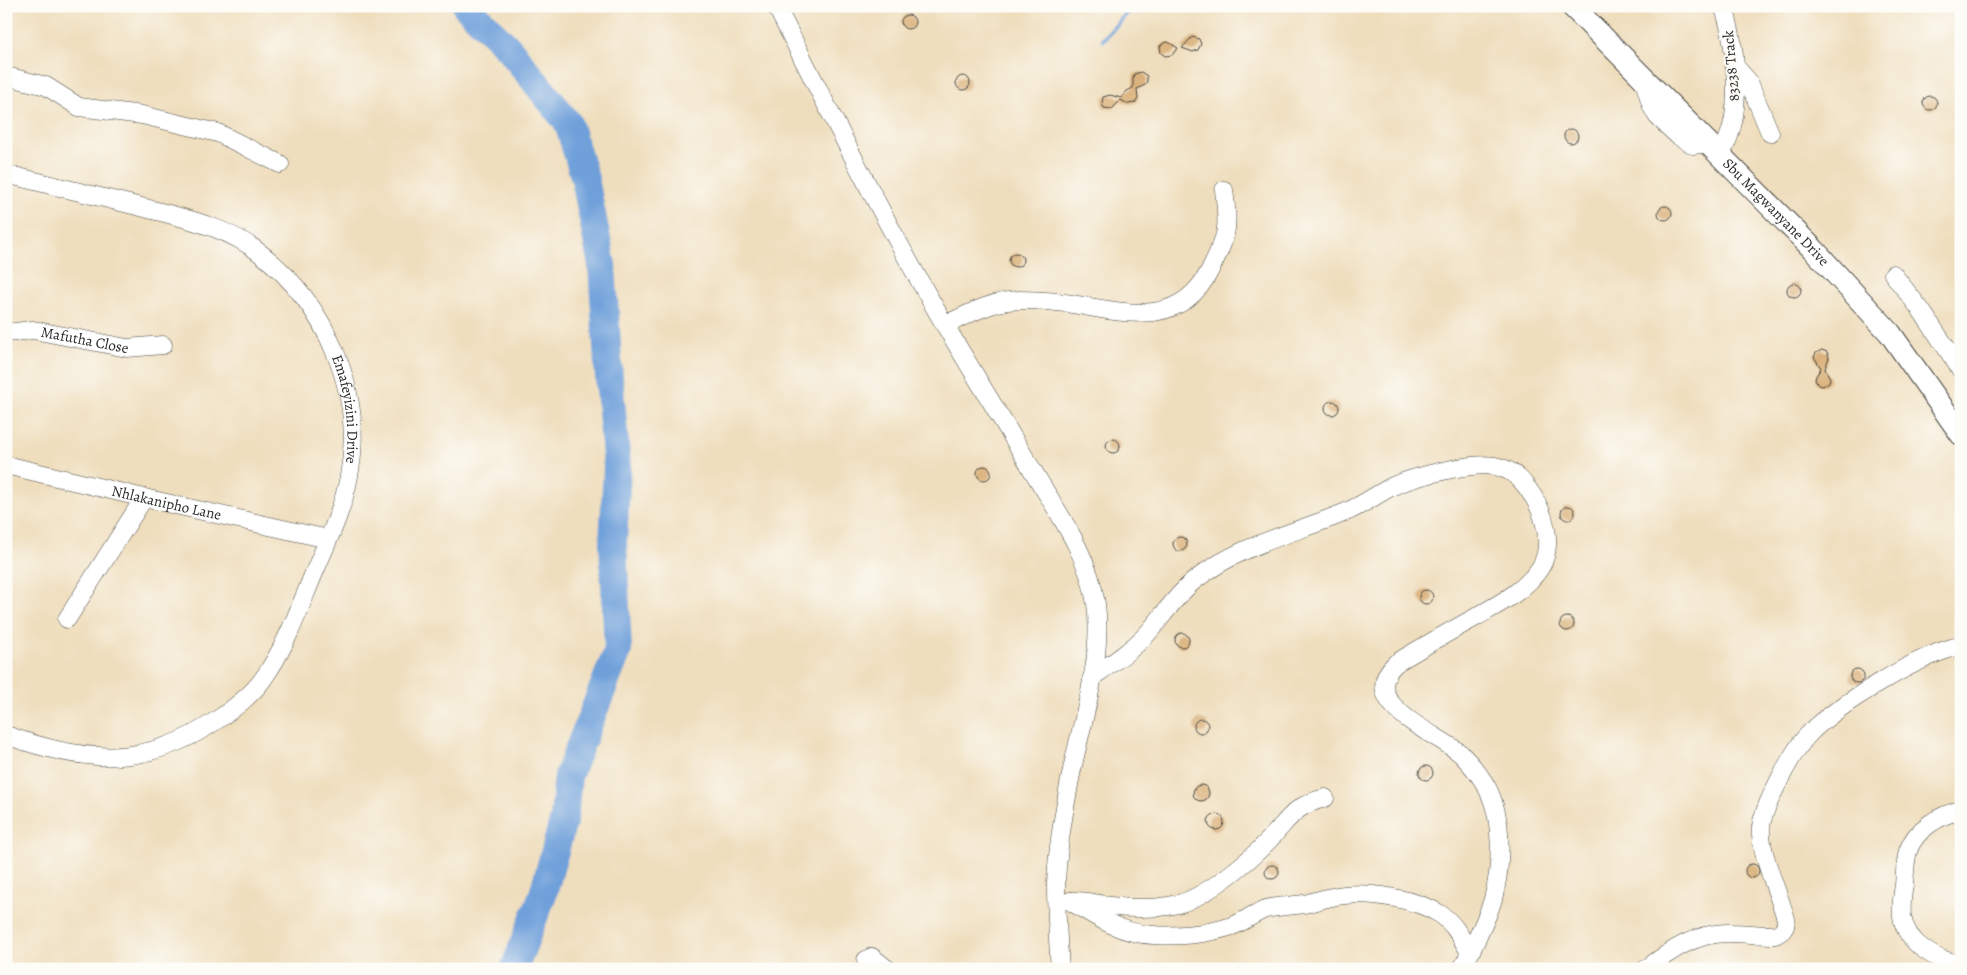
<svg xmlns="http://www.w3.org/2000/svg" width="1967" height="975" font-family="Alegreya,serif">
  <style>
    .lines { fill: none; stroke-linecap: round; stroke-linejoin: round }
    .stream { stroke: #70a0da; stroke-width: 4.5 }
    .river { stroke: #70a0da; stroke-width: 28 }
    .building { fill: #dbb27d }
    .minor-casing { stroke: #484641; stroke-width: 19 }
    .major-casing { stroke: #484641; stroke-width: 24 }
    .minor { stroke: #fff; stroke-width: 18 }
    .major { stroke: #fff; stroke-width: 22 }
    .labels { text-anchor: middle; stroke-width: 4; stroke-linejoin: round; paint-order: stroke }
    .street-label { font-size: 15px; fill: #2b2b2b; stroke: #fdfcf7 }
  </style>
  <rect width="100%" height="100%" fill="#fdfcf7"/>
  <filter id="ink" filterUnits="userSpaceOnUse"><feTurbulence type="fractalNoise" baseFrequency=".02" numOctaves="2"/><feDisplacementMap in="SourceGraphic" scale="10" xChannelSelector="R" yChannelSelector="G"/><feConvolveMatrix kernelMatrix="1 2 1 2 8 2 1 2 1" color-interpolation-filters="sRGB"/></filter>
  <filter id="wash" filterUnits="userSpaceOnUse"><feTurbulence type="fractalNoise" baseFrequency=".0096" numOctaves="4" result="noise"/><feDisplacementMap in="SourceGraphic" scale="20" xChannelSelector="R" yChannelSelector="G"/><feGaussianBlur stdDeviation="1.12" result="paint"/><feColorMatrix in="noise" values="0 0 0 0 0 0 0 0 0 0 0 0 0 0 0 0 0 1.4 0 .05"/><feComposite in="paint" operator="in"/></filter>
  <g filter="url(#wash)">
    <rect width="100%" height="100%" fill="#efdebd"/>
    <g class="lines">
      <path class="stream" d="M 1103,40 L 1133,6"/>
      <path class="river" d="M 466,6 L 509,49 L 568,123 L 585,179 L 602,265 L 609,378 L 617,467 L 613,543 L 618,650 L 568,776 L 564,818 L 543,894 L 514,969"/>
    </g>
    <g id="blocks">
      <path class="building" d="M901 22a7 7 0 1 1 14 0a7 7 0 1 1-14 0Z
        M 1192,37 L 1199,39 L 1201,44 L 1198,50 L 1193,52 L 1182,48 Z
        M 1168,42 L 1178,48 L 1172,55 L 1165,56 L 1161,53 L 1160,46 L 1164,43 Z
        M 1141,72 L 1147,76 L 1147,81 L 1145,85 L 1137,89 L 1138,99 L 1135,103 L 1128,104 L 1121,100 L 1112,109 L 1104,108 L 1102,104 L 1103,97 L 1110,95 L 1121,98 L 1127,91 L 1133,88 L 1133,79 L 1134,74 Z
        M956 83a7 7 0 1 1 14 0a7 7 0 1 1-14 0Z
        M1923 103a7 7 0 1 1 14 0a7 7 0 1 1-14 0Z
        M1564 136a7 7 0 1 1 14 0a7 7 0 1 1-14 0Z
        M1658 213a7 7 0 1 1 14 0a7 7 0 1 1-14 0Z
        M1009 260a7 7 0 1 1 14 0a7 7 0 1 1-14 0Z
        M1787 290a7 7 0 1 1 14 0a7 7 0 1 1-14 0Z
        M 1822,350 L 1827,352 L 1829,357 L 1825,369 L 1830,378 L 1829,382 L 1823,386 L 1818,385 L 1815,380 L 1816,376 L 1821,368 L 1814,357 L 1816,353 Z
        M1325 408a7 7 0 1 1 14 0a7 7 0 1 1-14 0Z
        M1106 446a7 7 0 1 1 14 0a7 7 0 1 1-14 0Z
        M977 473a7 7 0 1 1 14 0a7 7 0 1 1-14 0Z
        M1561 513a7 7 0 1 1 14 0a7 7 0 1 1-14 0Z
        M1173 544a7 7 0 1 1 14 0a7 7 0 1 1-14 0Z
        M1419 597a7 7 0 1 1 14 0a7 7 0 1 1-14 0Z
        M1560 624a7 7 0 1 1 14 0a7 7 0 1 1-14 0Z
        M1175 640a7 7 0 1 1 14 0a7 7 0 1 1-14 0Z
        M1850 676a7 7 0 1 1 14 0a7 7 0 1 1-14 0Z
        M1194 726a7 7 0 1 1 14 0a7 7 0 1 1-14 0Z
        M1419 773a7 7 0 1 1 14 0a7 7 0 1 1-14 0Z
        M1193 793a8 8 0 1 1 16 0a8 8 0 1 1-16 0Z
        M1208 822a8 8 0 1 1 16 0a8 8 0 1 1-16 0Z
        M1745 871a7 7 0 1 1 14 0a7 7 0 1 1-14 0Z
        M1265 872a7 7 0 1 1 14 0a7 7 0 1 1-14 0Z"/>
    </g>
  </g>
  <g filter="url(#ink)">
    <use href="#blocks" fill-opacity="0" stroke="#484641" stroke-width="1"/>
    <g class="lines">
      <g class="minor-casing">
        <g id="minor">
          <path d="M 776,6 C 831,114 885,223 946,327 C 975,375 1004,423 1033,471 C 1058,513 1089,555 1096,604 C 1104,663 1079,728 1069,785 C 1063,818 1057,851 1056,885 C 1056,913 1058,941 1060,969"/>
          <path d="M 1734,65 L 1749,82 L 1770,133"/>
          <path d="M 6,76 L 46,86 L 79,107 L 142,115 L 218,133 L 280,164"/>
          <path d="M 1643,78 L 1652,107 L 1657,116 L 1677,135 L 1693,145 L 1709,143"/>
          <path d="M 1721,155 C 1724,148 1728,140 1730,133 C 1741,101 1735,37 1723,6"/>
          <path id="s1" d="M 6,174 C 51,185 96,196 141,207 C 183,218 226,226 260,253 C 326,304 365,393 349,476 C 343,510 327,542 314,573 C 299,609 286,647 263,679 C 251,696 233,709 217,720 C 145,769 84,763 6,735"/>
          <path d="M 1893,274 L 1921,310 L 1961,370"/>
          <path d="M 945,325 C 968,314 994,300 1020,300 C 1041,300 1063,302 1084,306 C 1134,315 1183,324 1210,270 C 1228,234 1229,229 1224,190"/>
          <path id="s2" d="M 6,333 L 33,330 L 127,348 L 163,345"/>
          <path id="s3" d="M 6,465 L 144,498 L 328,539"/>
          <path d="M 67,619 L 144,498"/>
          <path d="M 1092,677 C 1111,664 1131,651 1147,634 C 1163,616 1176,595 1195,580 C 1239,545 1295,533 1346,512 C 1363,505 1377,494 1393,486 C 1411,478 1433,473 1452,469 C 1483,463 1508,460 1528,489 C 1544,510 1555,544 1540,568 C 1525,591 1499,604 1476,617 C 1449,632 1422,647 1396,663 C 1353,703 1439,734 1461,754 C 1470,763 1479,774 1485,784 C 1504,816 1502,865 1493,899 C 1486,923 1473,946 1462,969"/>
          <path d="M 1961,810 C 1940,815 1915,829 1908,851 C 1905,862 1905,874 1904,885 C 1902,896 1901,906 1902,916 C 1906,944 1936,961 1961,964"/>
          <path d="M 1070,901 C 1096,917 1122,934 1153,935 C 1178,937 1208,934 1232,926 C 1244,922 1254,913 1266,909 C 1278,906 1291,906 1304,904 C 1317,901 1331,896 1344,895 C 1372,892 1416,899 1440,914 C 1454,923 1462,939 1470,953"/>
          <path d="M 1072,901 C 1085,900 1097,904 1110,906 C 1132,909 1156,909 1178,904 C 1206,897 1249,861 1269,840 C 1290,818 1293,806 1325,798"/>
          <path d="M 866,960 L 872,957 L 887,969"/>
          <path d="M 1646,969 C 1670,951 1696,933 1727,933 C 1743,933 1759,935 1775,935 C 1783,931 1786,928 1786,919 C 1779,894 1759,852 1761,827 C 1763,807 1793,751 1807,736 C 1834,707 1923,652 1961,646"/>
        </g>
      </g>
      <g class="major-casing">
        <g id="major">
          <path id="s4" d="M 1572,6 L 1815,251 L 1890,333 L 1961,434"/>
        </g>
      </g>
      <use href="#minor" class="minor"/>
      <use href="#major" class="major"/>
    </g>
  </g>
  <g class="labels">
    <g class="street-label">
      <text transform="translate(1731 66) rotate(-95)" y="5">83238 Track</text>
      <text dy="5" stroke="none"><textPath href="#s4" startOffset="290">Sbu Magwanyane Drive</textPath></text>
      <text dy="5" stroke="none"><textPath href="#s2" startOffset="80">Mafutha Close</textPath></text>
      <text dy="5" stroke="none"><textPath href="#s1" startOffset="452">Emafeyizini Drive</textPath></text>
      <text dy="5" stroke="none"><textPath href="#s3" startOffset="165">Nhlakanipho Lane</textPath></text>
    </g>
  </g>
  <rect width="1967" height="975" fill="none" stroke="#fdfcf7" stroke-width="25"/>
</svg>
